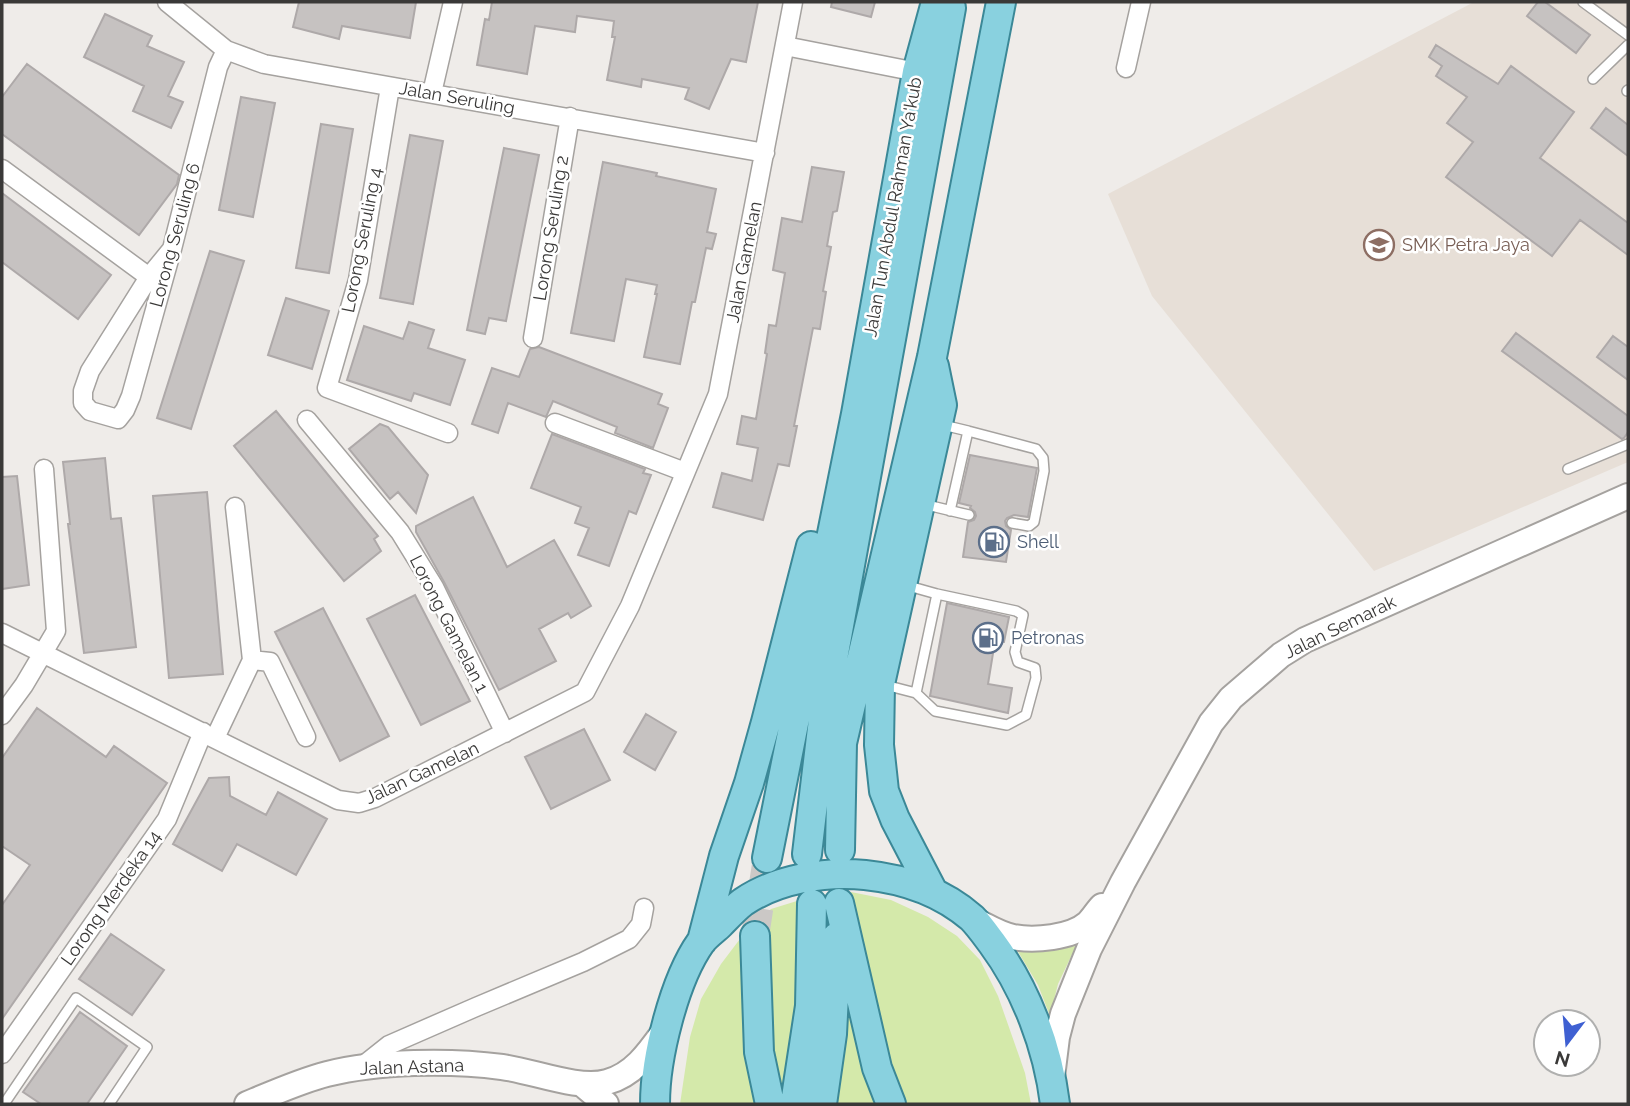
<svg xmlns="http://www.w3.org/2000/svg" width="1630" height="1106" font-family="Raleway,sans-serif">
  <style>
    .built { fill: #e7dfd7 }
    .green { fill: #d4e9aa }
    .building { fill: #c6c2c1; stroke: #aea9a9; stroke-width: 2 }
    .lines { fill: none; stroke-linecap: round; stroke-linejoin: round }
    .primary-tunnel { stroke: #cbc8c6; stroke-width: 28; stroke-dasharray: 28 14; stroke-linecap: butt }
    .lane-casing { stroke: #a5a29f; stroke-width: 12 }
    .street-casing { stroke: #a5a29f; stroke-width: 21 }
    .secondary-casing { stroke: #a5a29f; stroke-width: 28 }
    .primary-casing { stroke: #3b8897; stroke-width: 32 }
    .lane { stroke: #fff; stroke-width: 9 }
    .street { stroke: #fff; stroke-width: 18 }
    .secondary { stroke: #fff; stroke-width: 24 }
    .primary { stroke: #89d1df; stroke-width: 28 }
    .labels { text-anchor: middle; stroke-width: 5; stroke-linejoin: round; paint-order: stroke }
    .street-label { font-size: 18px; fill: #3a3938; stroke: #fff }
    .education-label { font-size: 18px; fill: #785e54; stroke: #fff; text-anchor: start }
    .service-label { font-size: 18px; fill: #4e5e75; stroke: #fff; text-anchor: start }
  </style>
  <rect width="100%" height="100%" fill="#efece9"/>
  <path class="built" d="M 1474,2 L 1628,2 L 1628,462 L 1374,571 L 1152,296 L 1108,194 Z"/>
  <path class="green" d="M 851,892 L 891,900 L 928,917 L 957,936 L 980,960 L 998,996 L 1025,1073 L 1031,1104 L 680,1104 L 690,1037 L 701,999 L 721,964 L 746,931 L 771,909 L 813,896 Z
    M 1078,942 L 1058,984 L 1050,1016 L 1038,985 L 1014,945 Z"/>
  <path class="building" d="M 299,2 L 416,2 L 410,38 L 342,26 L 339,39 L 293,27 Z
    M 492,2 L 758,2 L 746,62 L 731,59 L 709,109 L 685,99 L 689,88 L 642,79 L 641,87 L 607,80 L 615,37 L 612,37 L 614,21 L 577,16 L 575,32 L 535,26 L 527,74 L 477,65 L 485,19 L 489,20 Z
    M 832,2 L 875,2 L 871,17 L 831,7 Z
    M 1538,2 L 1545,2 L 1590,35 L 1576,53 L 1527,16 Z
    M 105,14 L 152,36 L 147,46 L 184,62 L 168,96 L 183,102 L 171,128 L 133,111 L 144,86 L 84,57 Z
    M 1436,45 L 1498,84 L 1511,66 L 1574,112 L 1540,158 L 1628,223 L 1628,255 L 1580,220 L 1552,256 L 1446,177 L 1473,142 L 1447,123 L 1467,97 L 1436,76 L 1442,66 L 1429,57 Z
    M 27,64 L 179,175 L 177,184 L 139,235 L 2,134 L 2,97 Z
    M 241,97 L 275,103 L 253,217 L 219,210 Z
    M 1606,108 L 1628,125 L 1628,156 L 1591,128 Z
    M 321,124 L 353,129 L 329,273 L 296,268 Z
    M 410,135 L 443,141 L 413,304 L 380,298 Z
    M 504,148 L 539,155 L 506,321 L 489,318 L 485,334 L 467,330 Z
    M 603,162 L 657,173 L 656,176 L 716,189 L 707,232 L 716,234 L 712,249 L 706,248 L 695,302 L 692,302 L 680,364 L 644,357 L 657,294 L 655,294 L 657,285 L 626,279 L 614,341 L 571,333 Z
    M 812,167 L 844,172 L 837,211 L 833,212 L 827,246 L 831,247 L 823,291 L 826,292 L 820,329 L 813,328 L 794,426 L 797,426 L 789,466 L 778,464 L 763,520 L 713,507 L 722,473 L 752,481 L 758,448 L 737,444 L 742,416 L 756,419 L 767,354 L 765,353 L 769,325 L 776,326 L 785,273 L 773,270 L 782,218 L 802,222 Z
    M 2,193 L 111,275 L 78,319 L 2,262 Z
    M 210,251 L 244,261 L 191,429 L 157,418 Z
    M 286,298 L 329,311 L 312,369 L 268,355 Z
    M 409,322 L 434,330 L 428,348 L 465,360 L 450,405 L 414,393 L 411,401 L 347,380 L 364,326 L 403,339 Z
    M 1516,333 L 1628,416 L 1628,432 L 1624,438 L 1622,439 L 1502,351 Z
    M 1613,336 L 1628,347 L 1628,380 L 1597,357 Z
    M 539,347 L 662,394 L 658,404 L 668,408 L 653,448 L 615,433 L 617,427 L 553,401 L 546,417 L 508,403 L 498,433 L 472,424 L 492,368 L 519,377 L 530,349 Z
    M 276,411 L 378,536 L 374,539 L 381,551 L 344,581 L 234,446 Z
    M 380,424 L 388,427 L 428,475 L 416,513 L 398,492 L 390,499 L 349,449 Z
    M 552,434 L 645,469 L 643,473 L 651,475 L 636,514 L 629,511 L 609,566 L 578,555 L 589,528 L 575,523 L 581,507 L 531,488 Z
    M 970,455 L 1037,468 L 1028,517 L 1014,515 L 1007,518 L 1005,521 L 1006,526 L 1011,530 L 1006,562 L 963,557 L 968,522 L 974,520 L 976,516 L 975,512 L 970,508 L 971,506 L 959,503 Z
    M 105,458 L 111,519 L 121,518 L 136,647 L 84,653 L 68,524 L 70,524 L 63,462 Z
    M 17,476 L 29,585 L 2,589 L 2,477 Z
    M 207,492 L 223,674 L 169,678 L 153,496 Z
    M 473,497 L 507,567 L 554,540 L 591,606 L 571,618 L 568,613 L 539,629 L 556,661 L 499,690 L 444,582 L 416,532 L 416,526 Z
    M 415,595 L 470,701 L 421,725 L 367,619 Z
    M 947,603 L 1009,617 L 1004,642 L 995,641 L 988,684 L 1012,688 L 1008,713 L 930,696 Z
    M 323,608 L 389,736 L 340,761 L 275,632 Z
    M 37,708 L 106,757 L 114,746 L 167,783 L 2,1019 L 2,905 L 30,865 L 2,846 L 2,758 Z
    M 646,714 L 676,732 L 655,770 L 624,752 Z
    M 584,729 L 610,780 L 551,809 L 525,757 Z
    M 229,777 L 230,796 L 266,815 L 278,792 L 327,819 L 296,875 L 237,844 L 222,871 L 173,844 L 209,778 Z
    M 111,934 L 164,970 L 132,1015 L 79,979 Z
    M 80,1012 L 127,1046 L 87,1104 L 41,1104 L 23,1092 Z"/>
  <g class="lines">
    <path class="primary-tunnel" d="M 755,936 L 767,858"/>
    <g class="lane-casing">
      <path id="lane" d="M 1583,2 L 1628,35
        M 1593,79 L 1628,45
        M 1627,91 L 1628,90
        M 943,425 L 968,431
        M 1568,469 L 1628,444
        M 923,504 L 969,515
        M 950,511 L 968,431 L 1036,449 L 1043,458 L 1044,471 L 1034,522 L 1029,526 L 1012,523
        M 885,685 L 916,693 L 935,711 L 1007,725 L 1026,715 L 1036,678 L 1035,668 L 1018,662 L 1015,652 L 1023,615 L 1016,611 L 937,594 L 905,585
        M 916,693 L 937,594
        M 4,1104 L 76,998 L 147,1047 L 109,1104"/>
    </g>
    <g class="street-casing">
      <path id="street" d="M 167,2 L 226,50 L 264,64 L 765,153
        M 785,46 L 917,72
        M 1126,68 L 1141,2
        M 390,87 L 358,280 L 327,388 L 448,433
        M 432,93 L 453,2
        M 2,169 L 149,277
        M 172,249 L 149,277 L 90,371 L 83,391 L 83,403 L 90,411 L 118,419 L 125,410 L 131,396 L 172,249 L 218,67 L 226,50
        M 533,338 L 570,117
        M 307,420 L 400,532 L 434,587 L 505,733
        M 555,423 L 685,472
        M 2,633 L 338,800 L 359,803 L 375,798 L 585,692 L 630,606 L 718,394 L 793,2
        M 252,660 L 270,662 L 306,737
        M 2,715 L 24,685 L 56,631 L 44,469
        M 215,738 L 252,660 L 235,507
        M 2,1054 L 167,819 L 203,732
        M 360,1068 L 389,1045 L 476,1007 L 583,962 L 629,939 L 641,924 L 644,908"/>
    </g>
    <g class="secondary-casing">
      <path id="secondary" d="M 972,919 C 985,925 998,934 1013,937 C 1034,941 1071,938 1088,923 C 1093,918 1097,911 1102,906
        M 1052,1077 L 1057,1037 L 1063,1014 L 1089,949 L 1123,882 L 1211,723 L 1231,698 L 1281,655 L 1305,640 L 1628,496
        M 582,1084 L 606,1104
        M 247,1104 C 273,1093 300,1081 327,1074 C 379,1061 449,1060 502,1067 C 533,1071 578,1090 607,1082 C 634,1075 650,1051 665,1030"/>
    </g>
    <g class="primary-casing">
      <path id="primary" d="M 840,850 L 842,743 L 932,357 L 1001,2
        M 807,854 L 825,703 L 951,8
        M 767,858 L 856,414 L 917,72 L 936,2
        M 933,892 L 895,819 L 884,791 L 879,745 L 880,684 L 942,405 L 934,366
        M 839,903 L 877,1068 L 891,1104
        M 755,936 L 759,1052 L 770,1104
        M 702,941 L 724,856 L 749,783 L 766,722 L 811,546
        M 655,1104 C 655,1058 674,980 701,942 C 706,935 714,930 720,924 C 727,917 735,908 743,902 C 777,879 825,871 865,875 C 904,879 942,892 972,918 C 979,925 986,935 992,943 C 1026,989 1048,1047 1055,1104
        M 795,1104 L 810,1006 L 812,904
        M 822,1104 L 832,1034 L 837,937"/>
    </g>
    <use href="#lane" class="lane"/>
    <use href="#street" class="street"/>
    <use href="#secondary" class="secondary"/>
    <use href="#primary" class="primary"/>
  </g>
  <defs>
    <g id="school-ring" transform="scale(1.575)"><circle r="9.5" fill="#fff" stroke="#8d6e63" stroke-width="1.5"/><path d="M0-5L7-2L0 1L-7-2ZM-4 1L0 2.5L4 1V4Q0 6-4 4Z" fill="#8d6e63"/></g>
    <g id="fuel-ring" transform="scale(1.575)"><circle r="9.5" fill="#fff" stroke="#5c6f8a" stroke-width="1.5"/><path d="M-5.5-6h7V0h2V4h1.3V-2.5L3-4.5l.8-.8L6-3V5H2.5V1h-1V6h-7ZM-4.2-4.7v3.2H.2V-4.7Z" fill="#5c6f8a"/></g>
  </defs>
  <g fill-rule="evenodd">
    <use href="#school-ring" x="1379" y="245"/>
    <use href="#fuel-ring" x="994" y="542"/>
    <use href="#fuel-ring" x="988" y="638"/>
  </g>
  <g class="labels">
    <g class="street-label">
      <text transform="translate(457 98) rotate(10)" y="6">Jalan Seruling</text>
      <text transform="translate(893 207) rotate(-80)" y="6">Jalan Tun Abdul Rahman Ya'kub</text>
      <text transform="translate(551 228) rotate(-81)" y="6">Lorong Seruling 2</text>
      <text transform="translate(175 235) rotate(-75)" y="6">Lorong Seruling 6</text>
      <text transform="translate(362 240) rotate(-79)" y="6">Lorong Seruling 4</text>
      <text transform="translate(744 262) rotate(-79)" y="6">Jalan Gamelan</text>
      <text transform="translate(449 624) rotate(63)" y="6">Lorong Gamelan 1</text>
      <text transform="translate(1340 627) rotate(-26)" y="6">Jalan Semarak</text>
      <text transform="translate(422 773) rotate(-25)" y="6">Jalan Gamelan</text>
      <text transform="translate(111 898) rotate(-55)" y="6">Lorong Merdeka 14</text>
      <text transform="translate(412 1067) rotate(-2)" y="6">Jalan Astana</text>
    </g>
    <g class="education-label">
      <text x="1402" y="251">SMK Petra Jaya</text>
    </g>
    <g class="service-label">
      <text x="1017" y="548">Shell</text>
      <text x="1011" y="644">Petronas</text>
    </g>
  </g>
  <rect width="1630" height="1106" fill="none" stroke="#3a3938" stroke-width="7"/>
  <g transform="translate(1567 1043) rotate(196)"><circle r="33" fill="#ffffff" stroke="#b0b0af" stroke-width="2"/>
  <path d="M0-5L12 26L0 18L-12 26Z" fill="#3f60d2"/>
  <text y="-10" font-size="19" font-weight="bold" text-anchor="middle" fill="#3a3938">N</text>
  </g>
</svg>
